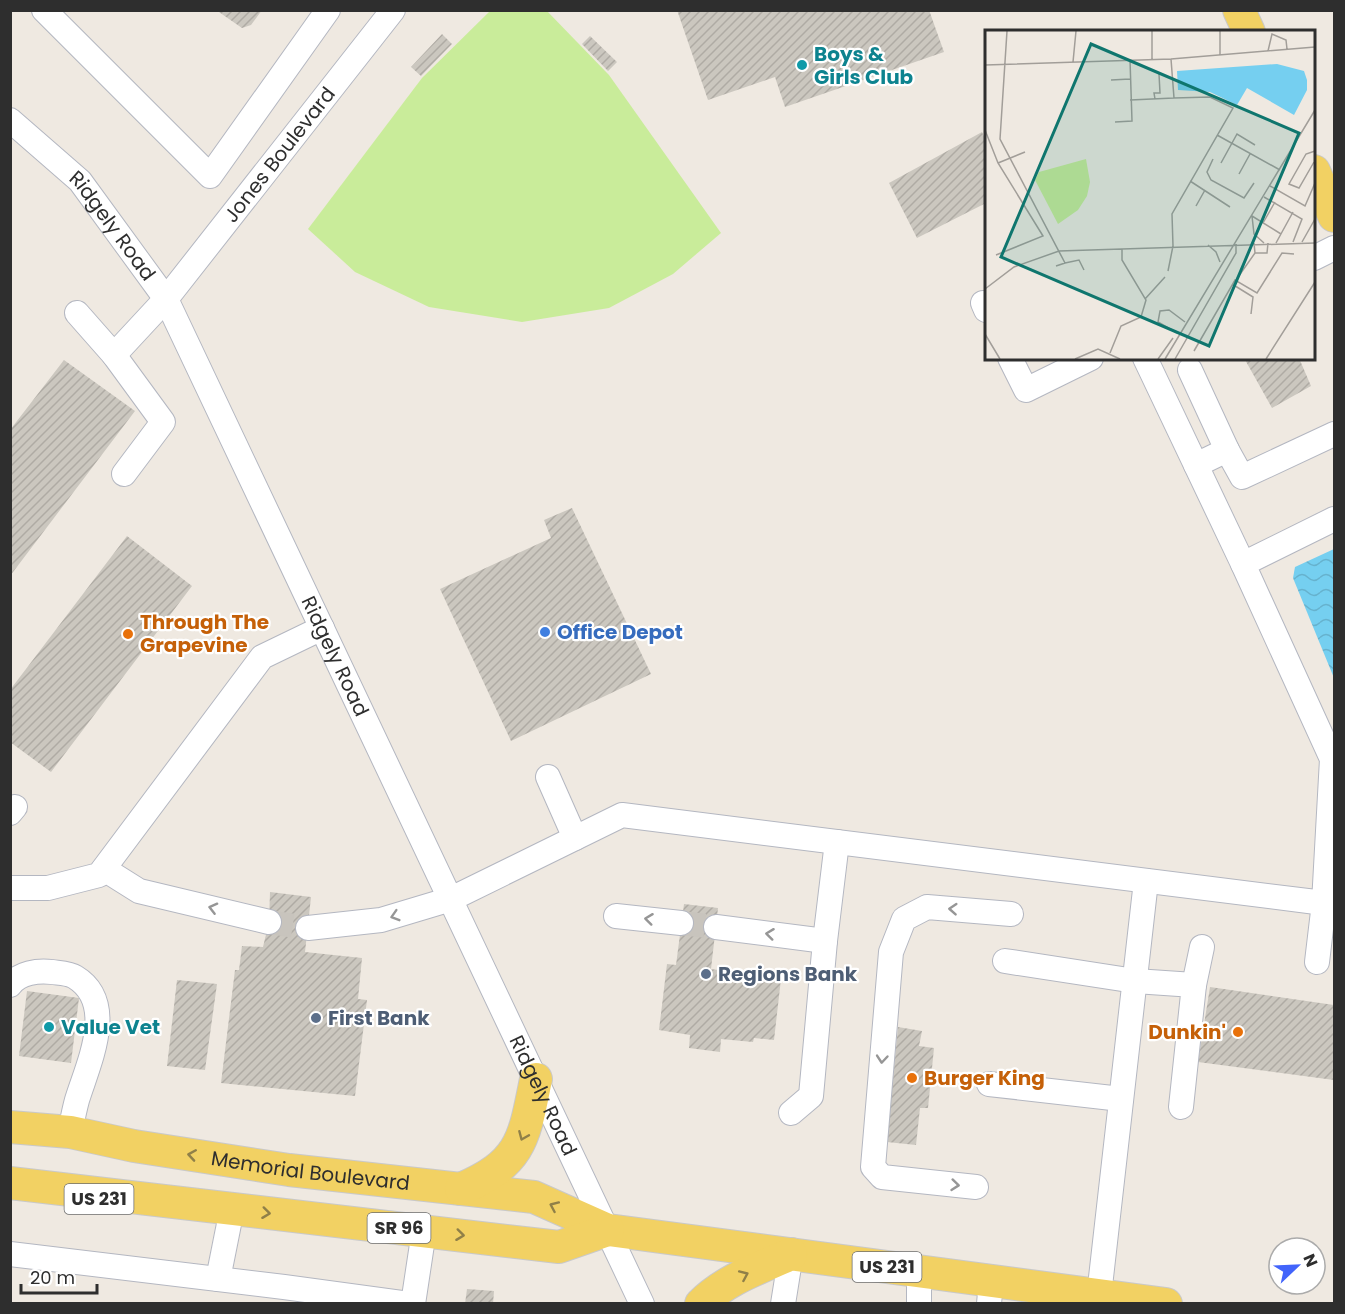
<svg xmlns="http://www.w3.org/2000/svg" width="1345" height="1314" font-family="Poppins,sans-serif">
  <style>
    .pitch { fill: #c9ec9a }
    .water { fill: url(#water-waves) }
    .building { fill: url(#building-hatch) }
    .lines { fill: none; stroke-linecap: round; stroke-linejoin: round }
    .minor-tunnel { stroke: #c8c4bd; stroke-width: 24; stroke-dasharray: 24 12; stroke-linecap: butt }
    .minor-casing { stroke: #b4b7c1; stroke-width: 26 }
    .major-casing { stroke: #c9c9c9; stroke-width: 34 }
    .minor { stroke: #fff; stroke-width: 24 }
    .major { stroke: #f2d163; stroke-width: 32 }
    .oneway { stroke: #969696 }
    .oneway2 { stroke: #908048 }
    .culture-dot { fill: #0f9aa8; stroke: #fff; stroke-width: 2 }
    .shop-dot { fill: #3f7fe0; stroke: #fff; stroke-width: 2 }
    .food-dot { fill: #e8710a; stroke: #fff; stroke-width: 2 }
    .service-dot { fill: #5c6f8a; stroke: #fff; stroke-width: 2 }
    .labels { text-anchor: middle; stroke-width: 4.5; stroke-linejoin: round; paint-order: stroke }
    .shield { fill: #fff; stroke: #6d6d6d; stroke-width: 1.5 }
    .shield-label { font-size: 18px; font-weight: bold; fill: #2e2e2e }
    .culture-label { font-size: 20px; font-weight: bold; fill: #0d838f; stroke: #fff; text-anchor: start }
    .street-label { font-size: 20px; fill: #2e2e2e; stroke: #fff }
    .food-label { font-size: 20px; font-weight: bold; fill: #c56008; stroke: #fff; text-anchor: start }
    .shop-label { font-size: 20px; font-weight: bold; fill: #366cbe; stroke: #fff; text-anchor: start }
    .service-label { font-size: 20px; font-weight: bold; fill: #4e5e75; stroke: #fff; text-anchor: start }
    .inset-road { fill: none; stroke: #a29e99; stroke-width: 1.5 }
    .view { fill: #0f766e; fill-opacity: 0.15; stroke: #0f766e; stroke-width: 3 }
    .inset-edge { fill: none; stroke: #2e2e2e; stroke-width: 3 }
  </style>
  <defs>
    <pattern id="water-waves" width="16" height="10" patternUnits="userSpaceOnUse" patternTransform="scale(1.5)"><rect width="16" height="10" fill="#75cff0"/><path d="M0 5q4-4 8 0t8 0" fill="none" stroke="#66b2ce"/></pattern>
    <pattern id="building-hatch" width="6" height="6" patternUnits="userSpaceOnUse" patternTransform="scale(1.5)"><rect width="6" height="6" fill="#cbc7bf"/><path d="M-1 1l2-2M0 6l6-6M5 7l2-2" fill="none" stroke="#afaba4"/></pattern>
  </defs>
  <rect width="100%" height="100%" fill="#efe9e1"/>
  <path class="pitch" d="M 546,10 L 609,75 L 721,233 L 673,274 L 609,308 L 522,322 L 429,307 L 355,272 L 308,229 L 422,78 L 490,11 Z"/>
  <path class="water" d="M 1334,549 L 1334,678 L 1293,578 L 1295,567 Z"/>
  <path class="building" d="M 216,10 L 262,10 L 251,25 L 242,28 Z
    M 677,10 L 929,10 L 944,52 L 785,107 L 775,77 L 708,100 Z
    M 442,34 L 452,44 L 421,76 L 411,67 Z
    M 590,36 L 617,62 L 608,71 L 582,44 Z
    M 982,132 L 986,141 L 986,203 L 917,238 L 889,183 Z
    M 1244,358 L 1299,358 L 1311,386 L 1272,408 Z
    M 64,360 L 135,411 L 10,576 L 10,430 Z
    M 572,508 L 651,674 L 511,741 L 440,589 L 551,538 L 544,520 Z
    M 127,536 L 192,586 L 51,772 L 10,742 L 10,690 Z
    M 270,892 L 311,897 L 305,952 L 362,958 L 358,999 L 367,1000 L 355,1096 L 221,1083 L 235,970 L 239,970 L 242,946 L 263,947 L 269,922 Z
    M 684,904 L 718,908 L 711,969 L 781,979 L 774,1040 L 754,1038 L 753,1042 L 721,1039 L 720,1052 L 689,1048 L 690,1035 L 659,1030 L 667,964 L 676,965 Z
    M 177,980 L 217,984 L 205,1070 L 167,1066 Z
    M 1210,987 L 1334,1005 L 1334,1080 L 1198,1062 Z
    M 27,991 L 79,998 L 71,1063 L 19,1056 Z
    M 898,1027 L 922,1031 L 919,1046 L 934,1048 L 928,1108 L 920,1108 L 916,1145 L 887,1142 Z
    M 467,1289 L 494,1291 L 493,1304 L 465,1304 Z"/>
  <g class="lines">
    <path class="minor-tunnel" d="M 269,922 L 308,928
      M 681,923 L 716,927"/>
    <g class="minor-casing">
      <g id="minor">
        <path d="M 44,10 L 210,176 L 328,10"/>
        <path id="s1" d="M 10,120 L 80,181 L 166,299 L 642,1304"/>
        <path d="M 1314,258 L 1334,248"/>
        <path d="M 983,303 L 986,310"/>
        <path id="s2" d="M 77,313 L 114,355 L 166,299 L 393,10"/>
        <path d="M 114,355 L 163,422 L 124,474"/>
        <path d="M 1010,358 L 1026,390 L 1091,358"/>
        <path d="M 1145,358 L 1243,564"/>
        <path d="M 1190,370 L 1227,450"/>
        <path d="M 1196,465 L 1227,450 L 1242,477 L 1334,434"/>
        <path d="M 548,777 L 575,838"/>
        <path d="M 10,813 L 15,807"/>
        <path d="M 104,869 L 139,891 L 269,922"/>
        <path d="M 10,888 L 48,888 L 99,875 L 262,657 L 322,628"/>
        <path d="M 616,916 L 681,923"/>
        <path d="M 716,927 L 825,941"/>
        <path d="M 308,928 L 381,920 L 451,899 L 622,815 L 1324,903 L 1332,759 L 1243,564 L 1334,519"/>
        <path d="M 1005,961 L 1135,981 L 1194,985 L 1181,1107"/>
        <path d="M 1317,962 L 1324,903"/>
        <path d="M 10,985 C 19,973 38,970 52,972 C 59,973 69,973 75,977 C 118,1003 88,1064 77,1100 C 74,1111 72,1122 70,1132"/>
        <path d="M 1194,985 L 1202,947"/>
        <path d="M 989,1084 L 1121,1099"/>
        <path d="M 791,1113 L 811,1096 L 825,941 L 837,842"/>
        <path d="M 976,1187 L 882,1177 L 873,1167 L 891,952 L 904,919 L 927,907 L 1011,914"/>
        <path d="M 10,1254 L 284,1287 L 409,1304"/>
        <path d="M 218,1279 L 232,1209"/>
        <path d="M 1099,1295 L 1146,881"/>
        <path d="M 413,1304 L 424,1231"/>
        <path d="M 783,1304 L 791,1254"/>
        <path d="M 919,1304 L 919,1271"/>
        <path d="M 989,1304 L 991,1281"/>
      </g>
    </g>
    <g class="major-casing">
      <g id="major">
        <path d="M 1239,10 L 1249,32"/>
        <path d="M 1314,171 L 1334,216"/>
        <path id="s3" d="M 10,1127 L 70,1132 L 134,1146 L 289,1170 L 534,1197 L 608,1230 L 1166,1304"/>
        <path d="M 10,1183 L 559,1247 L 608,1230"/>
        <path d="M 461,1189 C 522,1163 524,1139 536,1079"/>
        <path d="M 701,1304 C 726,1279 760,1268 791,1254"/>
      </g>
    </g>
    <use href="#minor" class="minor"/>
    <use href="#major" class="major"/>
  </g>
  <defs><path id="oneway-chevron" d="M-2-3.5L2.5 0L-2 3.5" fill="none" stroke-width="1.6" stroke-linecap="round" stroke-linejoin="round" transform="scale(1.5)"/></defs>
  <g class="oneway">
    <use href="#oneway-chevron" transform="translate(213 908) rotate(-166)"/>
    <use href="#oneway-chevron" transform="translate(953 909) rotate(-176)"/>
    <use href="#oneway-chevron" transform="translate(395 916) rotate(163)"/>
    <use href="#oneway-chevron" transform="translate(649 919) rotate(-173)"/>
    <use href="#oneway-chevron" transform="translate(770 934) rotate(-173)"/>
    <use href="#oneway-chevron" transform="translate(882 1059) rotate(95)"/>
    <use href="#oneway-chevron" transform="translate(955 1185) rotate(6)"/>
  </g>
  <g class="oneway2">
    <use href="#oneway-chevron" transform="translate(523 1136) rotate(113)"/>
    <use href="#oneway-chevron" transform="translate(192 1155) rotate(-171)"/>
    <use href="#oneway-chevron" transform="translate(554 1206) rotate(-156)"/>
    <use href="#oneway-chevron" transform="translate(266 1213) rotate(7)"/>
    <use href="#oneway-chevron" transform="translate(460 1235) rotate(7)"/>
    <use href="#oneway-chevron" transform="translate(744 1275) rotate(-24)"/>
  </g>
  <g class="culture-dot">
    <circle cx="802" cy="65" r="6"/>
    <circle cx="49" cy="1027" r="6"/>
  </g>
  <circle class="shop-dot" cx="545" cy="632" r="6"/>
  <g class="food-dot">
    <circle cx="128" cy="634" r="6"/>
    <circle cx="1238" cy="1032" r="6"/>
    <circle cx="912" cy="1078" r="6"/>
  </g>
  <g class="service-dot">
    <circle cx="706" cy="974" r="6"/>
    <circle cx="316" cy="1018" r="6"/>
  </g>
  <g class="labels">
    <g class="shield">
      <rect x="64.5" y="1184" width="69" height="30" rx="4.5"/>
      <rect x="367.5" y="1213" width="63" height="30" rx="4.5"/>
      <rect x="852.5" y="1252" width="69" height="30" rx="4.5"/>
    </g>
    <g class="shield-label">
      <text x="99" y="1205">US 231</text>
      <text x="399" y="1234">SR 96</text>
      <text x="887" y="1273">US 231</text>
    </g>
    <g class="culture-label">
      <text x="814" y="61">Boys &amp;<tspan x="814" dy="23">Girls Club</tspan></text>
      <text x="61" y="1034">Value Vet</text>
    </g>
    <g class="street-label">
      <text dy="7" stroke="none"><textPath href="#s2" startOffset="316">Jones Boulevard</textPath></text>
      <text dy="7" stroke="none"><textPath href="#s1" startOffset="148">Ridgely Road</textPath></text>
      <text dy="7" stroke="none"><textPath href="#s1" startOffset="634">Ridgely Road</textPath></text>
      <text dy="7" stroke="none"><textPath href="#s1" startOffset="1120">Ridgely Road</textPath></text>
      <text dy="7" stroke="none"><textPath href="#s3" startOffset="304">Memorial Boulevard</textPath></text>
    </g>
    <g class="food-label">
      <text x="140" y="629">Through The<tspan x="140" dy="23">Grapevine</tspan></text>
      <text x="1226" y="1039" text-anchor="end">Dunkin'</text>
      <text x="924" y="1085">Burger King</text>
    </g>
    <g class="shop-label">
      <text x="557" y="639">Office Depot</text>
    </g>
    <g class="service-label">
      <text x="718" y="981">Regions Bank</text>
      <text x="328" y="1025">First Bank</text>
    </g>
  </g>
  <g transform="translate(985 30)">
    <rect width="330" height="330" fill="#efe9e1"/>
    <path d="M 101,129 L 105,152 L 102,166 L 93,180 L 73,194 L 50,150 L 54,142 Z" fill="#c9ec9a"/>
    <path d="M 292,34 L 319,41 L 322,50 L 322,60 L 309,85 L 262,58 L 252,75 L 225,62 L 193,60 L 192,41 Z" fill="#75cff0"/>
    <path class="inset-road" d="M 22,1 L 15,109 L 80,233 L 71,236M 283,21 L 287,4 L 301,10 L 302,19M 235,25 L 235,1M 167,30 L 167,1M 88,32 L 91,1M 0,35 L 186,29 L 330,17M 126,50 L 145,49M 170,69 L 169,63 L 175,63 L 174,44M 145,70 L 189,68M 130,92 L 147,91 L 145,30M 0,100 L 13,133 L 58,206 L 11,225M 232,105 L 295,140M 228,129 L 222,142 L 226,150 L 259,168 L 269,153M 329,132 L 314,158 L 304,154 L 321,124 L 330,121M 13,133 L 40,122M 236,133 L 252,104 L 270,115M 254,144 L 265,124M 205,151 L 245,177M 285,156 L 320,176 L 330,153M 279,167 L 317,189 L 308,212M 211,176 L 220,160M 267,186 L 296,204M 267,186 L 269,204 L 279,213M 278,193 L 290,172M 317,212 L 330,189M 269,213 L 270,223 L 282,223 L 283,213M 291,213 L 308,182M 223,215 L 231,222 L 235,232M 80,233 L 94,230 L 99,240M 183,241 L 188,216 L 187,184 L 248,78 L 225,67 L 189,68 L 186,29M 251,250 L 270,223M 247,254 L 268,267 L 266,284M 0,259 L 29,237 L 74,221 L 330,213M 160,269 L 180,247M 192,303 L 173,292 L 175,281 L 184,280 L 200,292M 0,304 L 15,329M 209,321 L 250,250 L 272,263 L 297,223 L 309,224M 125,323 L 136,296 L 156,287 L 161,270 L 137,230 L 137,219M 90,329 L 113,319 L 135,329M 173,329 L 188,308M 180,329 L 330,80M 190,329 L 251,223 L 251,214M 281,329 L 330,252"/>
    <path class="view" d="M 106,14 L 314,103 L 224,316 L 16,227 Z"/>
    <rect width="330" height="330" class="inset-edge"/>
  </g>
  <rect width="1345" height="1314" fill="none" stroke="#2e2e2e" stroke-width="24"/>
  <g transform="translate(1297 1266) rotate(67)"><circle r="28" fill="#ffffff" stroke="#ababab" stroke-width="1.5"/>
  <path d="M0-4.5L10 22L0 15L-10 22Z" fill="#4264fb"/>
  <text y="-9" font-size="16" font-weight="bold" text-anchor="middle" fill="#2e2e2e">N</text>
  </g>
  <path d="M21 1284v9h76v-9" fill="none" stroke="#2e2e2e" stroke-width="3"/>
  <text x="30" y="1284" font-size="18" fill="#2e2e2e" stroke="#ffffff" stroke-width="4.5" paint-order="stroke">20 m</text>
</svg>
